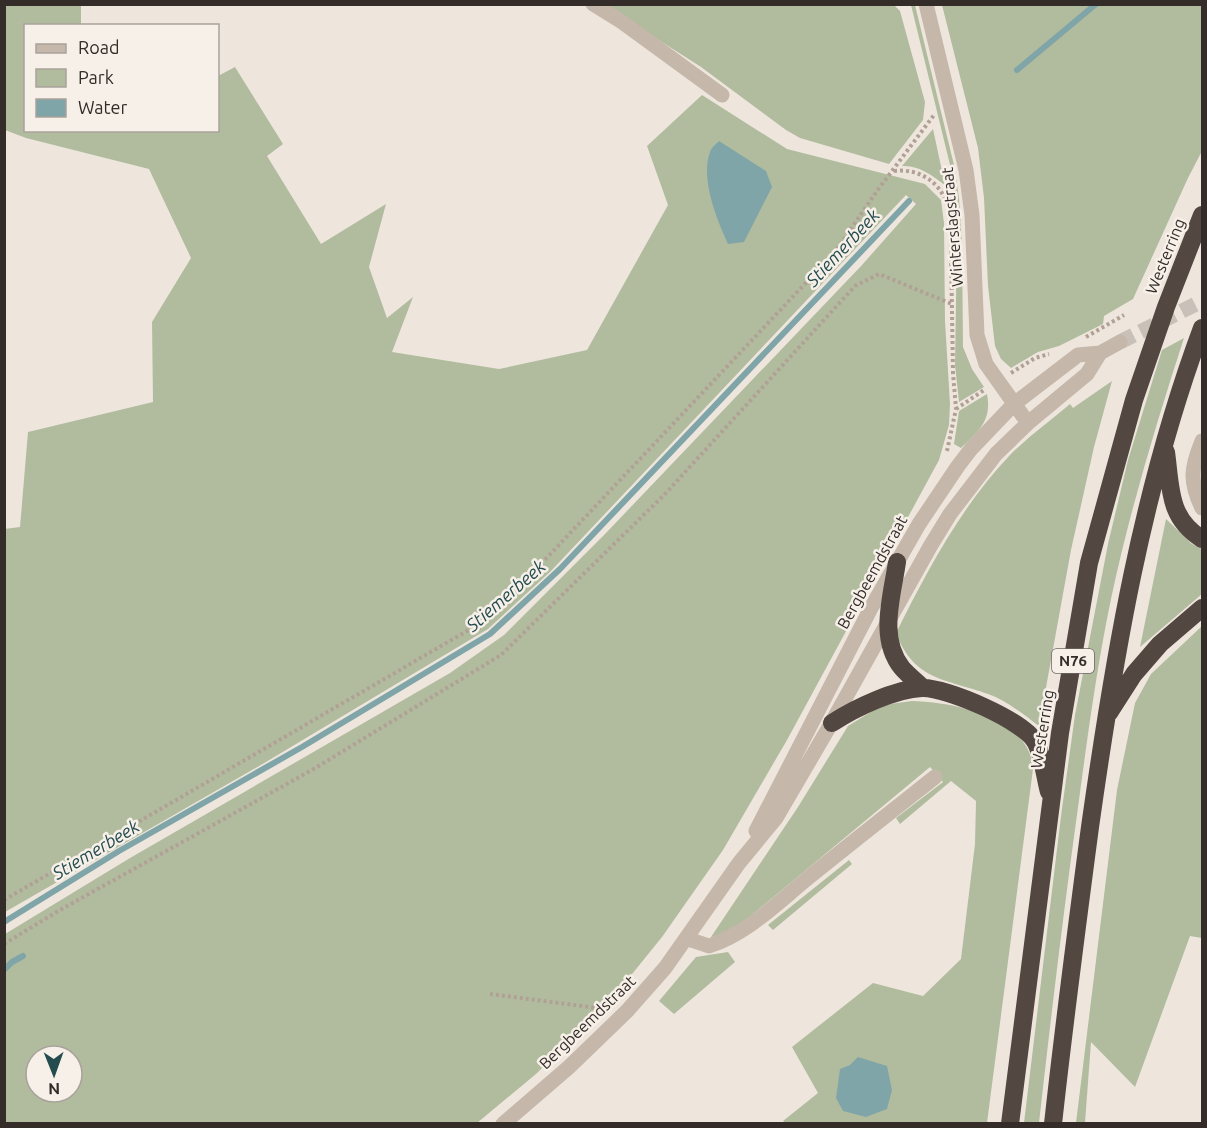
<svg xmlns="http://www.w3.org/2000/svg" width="1207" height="1128" font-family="Ubuntu,sans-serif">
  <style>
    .green { fill: #b1bc9f; fill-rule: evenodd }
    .water { fill: #80a5a8 }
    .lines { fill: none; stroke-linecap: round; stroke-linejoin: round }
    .stream { stroke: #80a5a8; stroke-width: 6 }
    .minor-tunnel { stroke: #c9c1b9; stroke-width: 15; stroke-dasharray: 15 8; stroke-linecap: butt }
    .path { stroke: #b1a195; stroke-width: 4; stroke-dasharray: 3 3; stroke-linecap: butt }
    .minor { stroke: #c5b7aa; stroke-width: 15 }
    .highway { stroke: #534741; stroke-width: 18 }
    .labels { text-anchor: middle; stroke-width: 5; stroke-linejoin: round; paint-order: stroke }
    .shield { fill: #f7f0e9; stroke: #6e6763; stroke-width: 1.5 }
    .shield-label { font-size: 15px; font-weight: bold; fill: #342c29 }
    .street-label { font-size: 16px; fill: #342c29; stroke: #f7f0e9 }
    .water-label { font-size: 18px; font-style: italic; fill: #244c4f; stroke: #f7f0e9 }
  </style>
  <rect width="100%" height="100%" fill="#eee6dd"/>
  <path class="green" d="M 5,5 L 81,5 L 81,25 L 26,26 L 26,130 L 218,130 L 218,76 L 235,67 L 283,144 L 267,156 L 321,244 L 386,204 L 369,267 L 387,318 L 413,297 L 392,352 L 499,369 L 587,350 L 668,205 L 647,146 L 702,95 L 787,149 L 925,184 L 941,200 L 944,223 L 945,321 L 950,404 L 949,425 L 939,460 L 787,740 L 723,850 L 662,937 L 607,1005 L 536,1074 L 477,1123 L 5,1123 L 5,934 L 130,858 L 450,673 L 504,635 L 605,534 L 862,265 L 916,204 L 906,195 L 551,571 L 488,629 L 266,762 L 5,912 L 4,529 L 20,527 L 28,432 L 153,402 L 152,322 L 191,258 L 149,169 L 26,138 L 5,130 ZM 36,1056 L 72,1056 L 72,1092 L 36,1092 Z
    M 604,5 L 894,5 L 900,11 L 925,102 L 923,120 L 889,164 L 800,138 L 786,130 L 701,67 Z
    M 911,5 L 915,5 L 954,165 L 959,198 L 962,244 L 963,347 L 972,369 L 984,387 L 959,402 L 955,365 L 957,236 L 952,173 Z
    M 942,5 L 1202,5 L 1202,151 L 1188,178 L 1133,299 L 1104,316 L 1103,324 L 1059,346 L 1038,352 L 1011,368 L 1001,359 L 995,346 L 988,286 L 984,198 L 978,148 Z
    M 933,129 L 945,185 C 931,175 919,165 902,166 Z
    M 1184,338 C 1156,424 1130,510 1111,599 C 1097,666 1088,733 1079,800 C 1064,908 1051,1016 1039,1123 L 1024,1123 L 1061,816 L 1075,715 L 1108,544 L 1128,460 L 1162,350 Z
    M 1112,381 L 1094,447 L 1071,550 L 1039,726 C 1024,715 1006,700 988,694 C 947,679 914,681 896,633 C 927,571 962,505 1010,455 C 1029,436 1050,421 1070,404 L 1073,408 Z
    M 987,394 C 992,421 979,431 961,448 L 954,444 L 959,411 Z
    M 1166,519 L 1192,544 L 1202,549 L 1202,594 L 1140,647 Z
    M 1202,626 L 1202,938 L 1190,936 L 1135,1087 L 1091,1042 L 1085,1123 L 1076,1123 L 1117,790 L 1135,703 L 1151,674 Z
    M 912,701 C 954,702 1030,717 1033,769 L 987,1123 L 786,1124 L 783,1121 L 818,1093 L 792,1047 L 873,983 L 923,996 L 961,959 L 975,844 L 976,801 L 951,781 L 900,824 L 896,818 L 943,782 L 930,767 L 742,923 L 721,935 L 711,937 L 798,807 L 848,726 L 874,710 L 890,704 Z
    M 849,860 L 852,864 L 773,930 L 768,925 Z
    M 728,952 L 735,962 L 674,1014 L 659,1001 L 696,957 Z"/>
  <path class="water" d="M 719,141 L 766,171 L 772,187 L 744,242 L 728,244 C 717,220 700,179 710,152 C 711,148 716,144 719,141 Z
    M 858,1057 L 887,1066 L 892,1090 L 887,1109 L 866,1117 L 843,1111 L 836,1098 L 840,1069 L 850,1065 Z"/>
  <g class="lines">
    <path class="stream" d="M 1017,70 L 1096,4
      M 4,922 L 119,851 L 302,747 L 490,634 L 560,569 L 909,201
      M 4,970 L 12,962 L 23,956"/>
    <path class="minor-tunnel" d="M 1120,342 L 1202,301"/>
    <path class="path" d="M 894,171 C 919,168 941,182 948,207
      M 1086,337 L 1124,315
      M 1011,373 L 1035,358 L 1049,354
      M 956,409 L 984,390
      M 947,451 L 956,409 L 953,373 L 950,190
      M 4,900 L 491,617 L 835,252 L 877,191 L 934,115
      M 4,944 L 60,910 L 312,770 L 501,655 L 665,494 L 855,286 L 879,274 L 952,304
      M 490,994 L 605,1009"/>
    <path class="minor" d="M 593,4 L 622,22 L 722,95
      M 926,4 L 966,170 L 972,215 L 977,335 L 986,364 L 1028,423
      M 1202,441 C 1191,468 1189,481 1202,508
      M 756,831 L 871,608 L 919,524 L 958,466 L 971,449 L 1014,404 L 1078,355 L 1100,353 L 1120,342
      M 688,939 L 709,946 C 748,933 776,904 808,878 C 850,844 892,811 935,777
      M 503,1124 L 569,1067 L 627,1011 L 665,968 L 739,863 L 776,818 L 828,729 L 931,545 L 950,514 L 996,454 L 1028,423 L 1087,374 L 1100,353"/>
    <path class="highway" d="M 1166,452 C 1171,488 1168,518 1202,539
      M 897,562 C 892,597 878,638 902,668 C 908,675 916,681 923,688
      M 1109,713 L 1134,674 L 1160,644 L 1202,608
      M 832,723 C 855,708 895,689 922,688 C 946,687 1025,721 1036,743 C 1043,757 1045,777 1049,792
      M 1010,1124 L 1060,733 L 1089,563 L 1134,400 L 1166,307 L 1202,215
      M 1053,1124 C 1064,1024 1077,925 1090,827 C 1114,657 1142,489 1202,328"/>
  </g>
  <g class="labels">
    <rect class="shield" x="1052" y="649" width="42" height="24" rx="4.5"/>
    <g class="shield-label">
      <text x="1073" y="666">N76</text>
    </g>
    <g class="street-label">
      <text transform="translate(952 227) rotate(-95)" y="6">Winterslagstraat</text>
      <text transform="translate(1165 256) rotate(-68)" y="6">Westerring</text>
      <text transform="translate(872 572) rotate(-61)" y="6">Bergbeemdstraat</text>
      <text transform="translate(1042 729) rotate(-81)" y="6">Westerring</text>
      <text transform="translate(587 1022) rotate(-44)" y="6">Bergbeemdstraat</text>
    </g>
    <g class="water-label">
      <text transform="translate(843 248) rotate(-47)" y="6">Stiemerbeek</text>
      <text transform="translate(506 596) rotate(-41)" y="6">Stiemerbeek</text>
      <text transform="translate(96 850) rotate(-31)" y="6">Stiemerbeek</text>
    </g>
  </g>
  <rect width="1207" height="1128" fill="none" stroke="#342c29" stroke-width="12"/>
  <rect x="24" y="24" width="195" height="108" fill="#f7f0e9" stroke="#a9a29c" stroke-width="1.5"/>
  <rect x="36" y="44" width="30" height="9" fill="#c5b7aa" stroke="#a9a29c" stroke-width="1.5"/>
  <text x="78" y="54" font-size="18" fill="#342c29">Road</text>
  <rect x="36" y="69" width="30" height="18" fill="#b1bc9f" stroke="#a9a29c" stroke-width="1.5"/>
  <text x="78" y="84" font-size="18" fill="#342c29">Park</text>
  <rect x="36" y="99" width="30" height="18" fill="#80a5a8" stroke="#a9a29c" stroke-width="1.5"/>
  <text x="78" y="114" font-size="18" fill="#342c29">Water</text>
  <g transform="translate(54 1074) rotate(179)"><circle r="28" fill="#f7f0e9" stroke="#a9a29c" stroke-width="1.5"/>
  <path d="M0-4.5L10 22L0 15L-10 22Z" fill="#244c4f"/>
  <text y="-9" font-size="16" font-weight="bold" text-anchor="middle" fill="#342c29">N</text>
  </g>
</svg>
